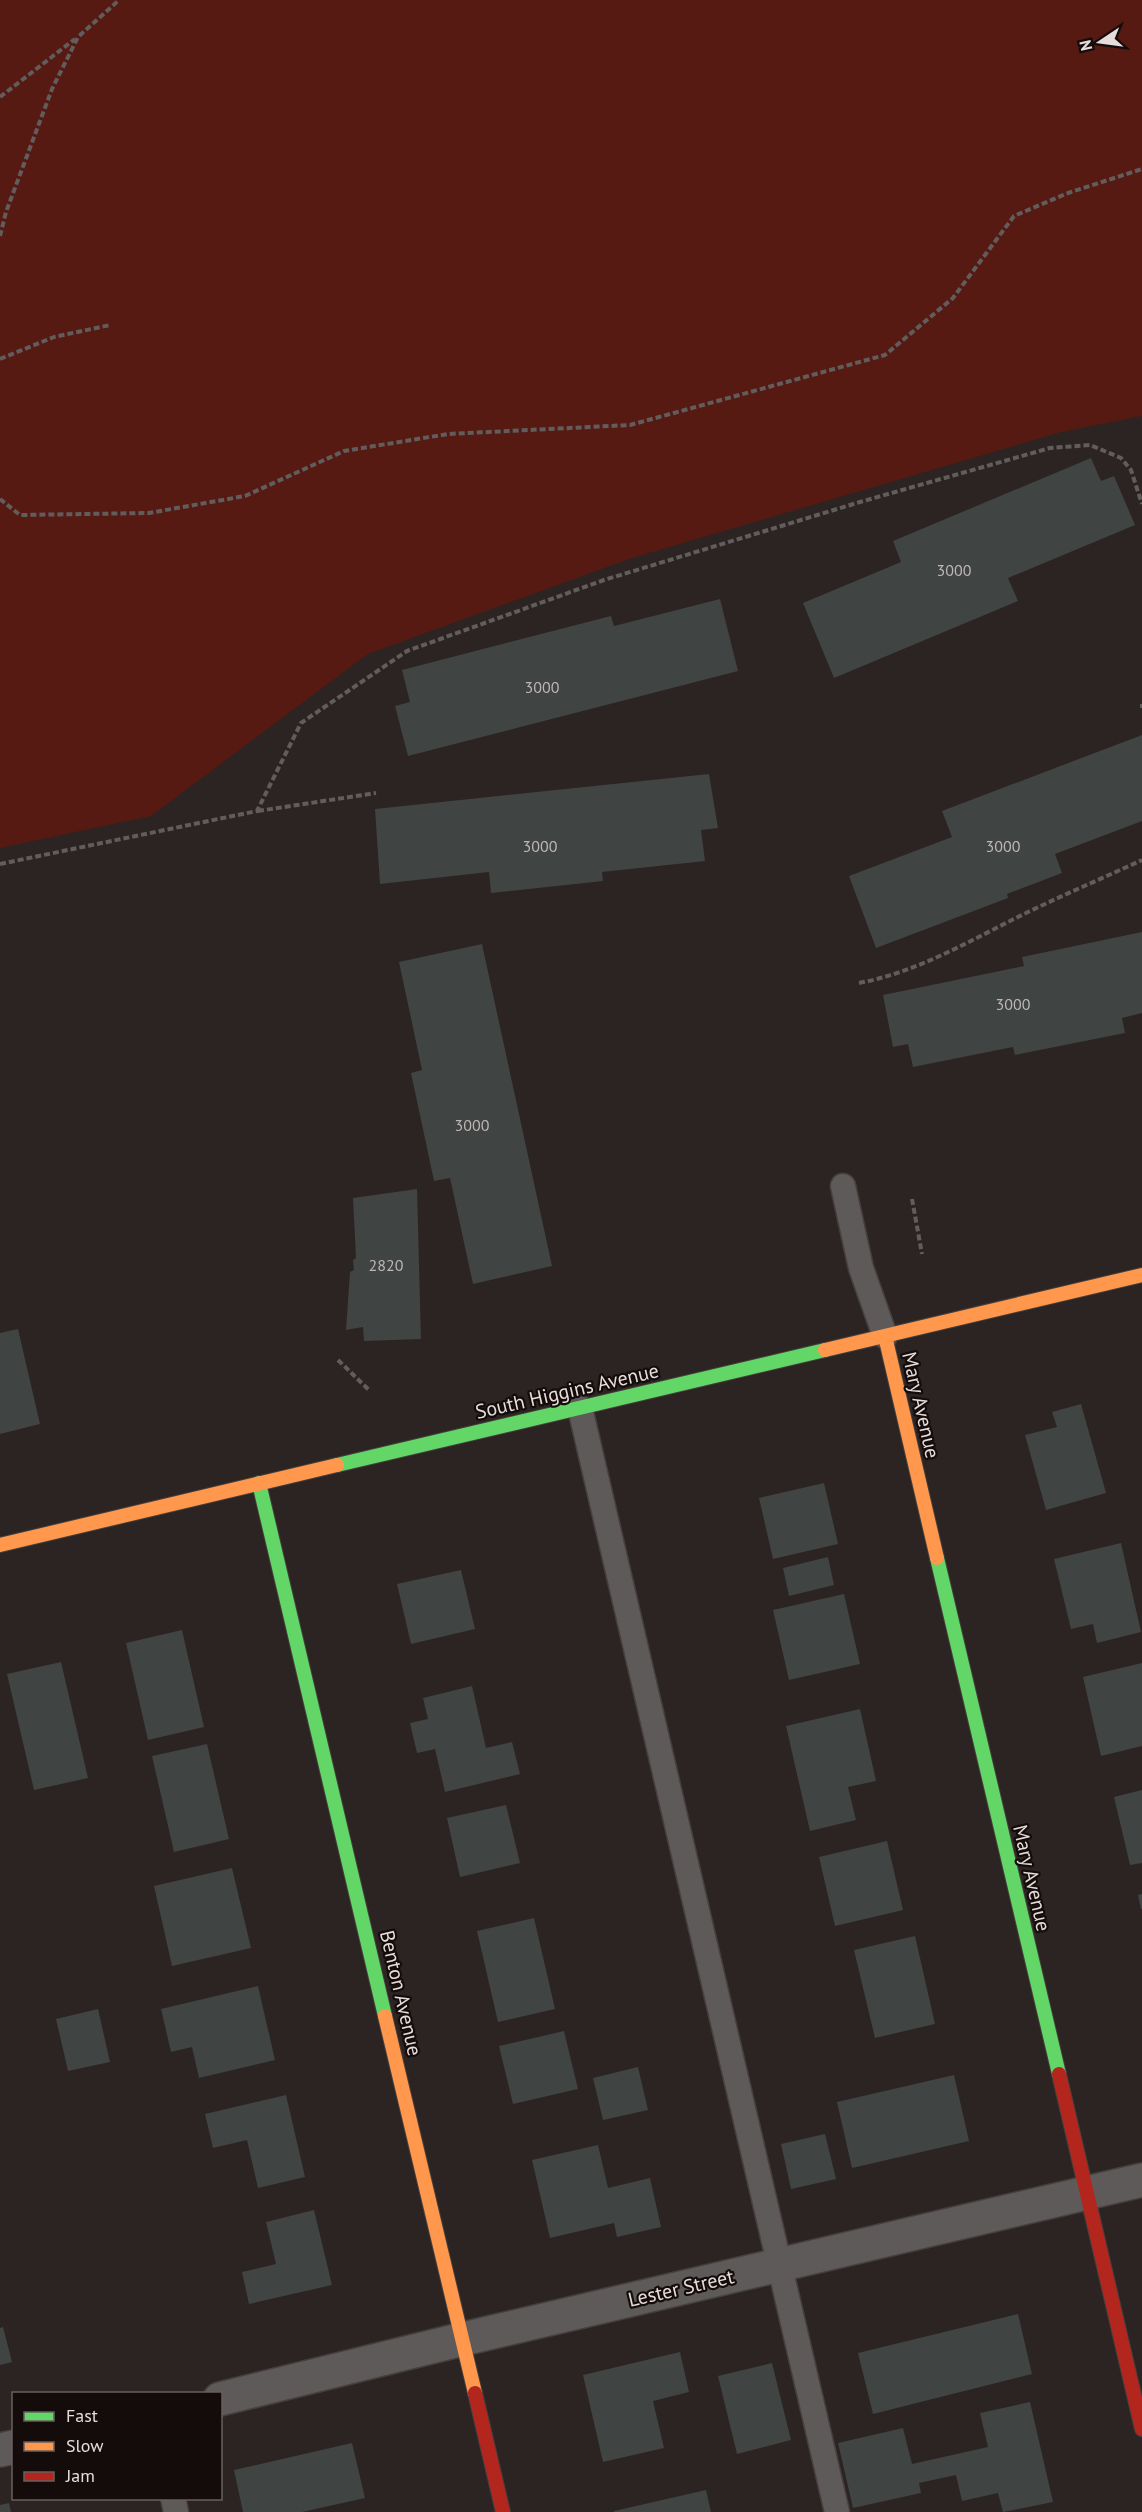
<svg xmlns="http://www.w3.org/2000/svg" width="1142" height="2512" font-family="'PT Sans',sans-serif">
  <style>
    .green { fill: #561a13 }
    .building { fill: #404443 }
    .lines { fill: none; stroke-linecap: round; stroke-linejoin: round }
    .lane-casing { stroke: #453f3d; stroke-width: 27 }
    .street-casing { stroke: #453f3d; stroke-width: 36 }
    .fast-casing { stroke: #453f3d; stroke-width: 16 }
    .slow-casing { stroke: #453f3d; stroke-width: 16 }
    .jam-casing { stroke: #453f3d; stroke-width: 16 }
    .path { stroke: #625d5d; stroke-width: 4; stroke-dasharray: 6 3; stroke-linecap: butt }
    .lane { stroke: #5e5a59; stroke-width: 24 }
    .street { stroke: #5e5a59; stroke-width: 33 }
    .fast { stroke: #63d668; stroke-width: 14 }
    .slow { stroke: #ff974d; stroke-width: 14 }
    .jam { stroke: #b3261e; stroke-width: 14 }
    .labels { text-anchor: middle; stroke-width: 4.5; stroke-linejoin: round; paint-order: stroke }
    .number-label { font-size: 16px; fill: #bdb6b4 }
    .street-label { font-size: 20px; fill: #e7dcda; stroke: #130c0b }
  </style>
  <rect width="100%" height="100%" fill="#2c2422"/>
  <path class="green" d="M 0,0 L 1142,0 L 1142,416 L 1061,432 L 632,558 L 368,654 L 151,816 L 0,848 Z"/>
  <path class="building" d="M 1091,458 L 1101,481 L 1114,476 L 1135,525 L 1008,578 L 1018,601 L 834,678 L 803,603 L 901,562 L 893,541 Z
    M 720,599 L 738,671 L 408,756 L 395,706 L 410,702 L 402,670 L 611,616 L 614,626 Z
    M 1142,735 L 1142,821 L 1055,854 L 1062,873 L 1007,894 L 1008,898 L 876,948 L 849,876 L 952,837 L 942,811 Z
    M 709,774 L 718,828 L 701,830 L 705,861 L 602,872 L 603,881 L 491,893 L 489,872 L 380,884 L 375,809 Z
    M 1142,932 L 1142,1013 L 1122,1018 L 1125,1033 L 1015,1055 L 1013,1047 L 913,1067 L 908,1044 L 893,1047 L 883,995 L 1024,966 L 1022,957 Z
    M 482,944 L 552,1266 L 473,1284 L 450,1178 L 434,1181 L 411,1073 L 422,1070 L 399,962 Z
    M 417,1189 L 421,1339 L 364,1341 L 363,1327 L 346,1330 L 350,1272 L 354,1270 L 353,1260 L 356,1258 L 353,1198 Z
    M 18,1329 L 40,1424 L 0,1434 L 0,1333 Z
    M 1081,1404 L 1106,1493 L 1046,1510 L 1025,1435 L 1057,1427 L 1052,1412 Z
    M 824,1483 L 838,1544 L 773,1559 L 759,1498 Z
    M 1121,1543 L 1141,1632 L 1097,1643 L 1093,1624 L 1071,1629 L 1054,1559 Z
    M 828,1557 L 834,1585 L 789,1596 L 783,1568 Z
    M 461,1570 L 475,1629 L 411,1644 L 397,1584 Z
    M 844,1594 L 860,1664 L 789,1680 L 773,1610 Z
    M 182,1630 L 204,1727 L 148,1740 L 126,1643 Z
    M 61,1662 L 88,1778 L 34,1790 L 7,1674 Z
    M 1142,1663 L 1142,1746 L 1101,1756 L 1083,1677 Z
    M 472,1686 L 486,1748 L 512,1742 L 520,1774 L 445,1792 L 435,1749 L 417,1753 L 410,1723 L 428,1719 L 423,1698 Z
    M 860,1709 L 876,1781 L 848,1787 L 856,1820 L 810,1831 L 786,1726 Z
    M 207,1744 L 229,1839 L 174,1852 L 152,1756 Z
    M 1142,1790 L 1142,1863 L 1130,1865 L 1114,1797 Z
    M 506,1805 L 520,1863 L 460,1877 L 447,1818 Z
    M 887,1841 L 903,1910 L 835,1926 L 819,1857 Z
    M 232,1868 L 251,1948 L 172,1966 L 154,1886 Z
    M 1142,1894 L 1142,1909 L 1141,1909 L 1138,1895 Z
    M 534,1918 L 555,2009 L 498,2022 L 477,1931 Z
    M 915,1936 L 935,2024 L 875,2038 L 854,1950 Z
    M 258,1986 L 275,2060 L 199,2078 L 192,2047 L 171,2052 L 161,2009 Z
    M 98,2009 L 110,2062 L 68,2071 L 56,2019 Z
    M 564,2031 L 578,2089 L 513,2104 L 499,2046 Z
    M 638,2067 L 648,2110 L 603,2120 L 593,2078 Z
    M 954,2075 L 969,2141 L 852,2168 L 837,2102 Z
    M 286,2095 L 305,2177 L 258,2188 L 247,2140 L 213,2148 L 205,2114 Z
    M 825,2134 L 836,2179 L 791,2189 L 781,2144 Z
    M 598,2145 L 608,2188 L 650,2178 L 661,2227 L 617,2237 L 614,2223 L 550,2238 L 532,2160 Z
    M 314,2210 L 332,2285 L 249,2304 L 242,2272 L 276,2264 L 266,2222 Z
    M 1018,2314 L 1032,2374 L 873,2414 L 858,2353 Z
    M 3,2327 L 12,2362 L 0,2365 L 0,2328 Z
    M 680,2352 L 689,2392 L 653,2401 L 664,2448 L 603,2462 L 583,2375 Z
    M 772,2363 L 791,2440 L 737,2454 L 718,2376 Z
    M 1030,2402 L 1053,2502 L 1003,2512 L 998,2493 L 962,2501 L 956,2475 L 919,2483 L 921,2493 L 853,2508 L 838,2443 L 903,2428 L 912,2464 L 988,2447 L 980,2413 Z
    M 352,2443 L 365,2498 L 302,2512 L 243,2512 L 234,2470 Z
    M 706,2490 L 711,2512 L 614,2512 L 614,2511 Z
    M 9,2503 L 11,2512 L 0,2512 L 0,2505 Z"/>
  <g class="lines">
    <g class="lane-casing">
      <path id="lane" d="M 843,1186 L 861,1268 L 885,1336
        M 580,1408 L 837,2512
        M 173,2498 L 176,2512"/>
    </g>
    <g class="street-casing">
      <path id="street" d="M 220,2399 L 463,2339 L 1142,2180
        M 0,2450 L 14,2447"/>
    </g>
    <g class="fast-casing">
      <path id="fast" d="M 337,1465 L 825,1350
        M 259,1483 L 385,2016
        M 937,1558 L 1059,2074"/>
    </g>
    <g class="slow-casing">
      <path id="slow" d="M 885,1336 L 937,1558
        M 825,1350 L 1142,1275
        M 0,1545 L 337,1465
        M 385,2016 L 475,2393"/>
    </g>
    <g class="jam-casing">
      <path id="jam" d="M 1059,2074 L 1142,2429
        M 475,2393 L 503,2512"/>
    </g>
    <path class="path" d="M 0,97 L 75,39
      M 0,236 L 6,212 L 52,89 L 78,37 L 119,0
      M 0,359 L 54,337 L 110,325
      M 0,499 L 20,515 L 149,513 L 245,496 L 344,451 L 448,434 L 630,425 L 885,355 L 953,298 L 1014,216 L 1068,193 L 1142,169
      M 1140,706 L 1142,706
      M 258,811 L 376,793
      M 0,864 L 257,811 L 301,723 L 407,651 L 604,580 L 860,502 L 1050,448 L 1090,445 L 1121,458 L 1131,470 L 1142,504
      M 859,983 C 918,972 971,940 1024,914 C 1063,895 1103,878 1142,860
      M 912,1199 L 922,1254
      M 338,1360 L 369,1390"/>
    <use href="#lane" class="lane"/>
    <use href="#street" class="street"/>
    <use href="#fast" class="fast"/>
    <use href="#slow" class="slow"/>
    <use href="#jam" class="jam"/>
  </g>
  <g class="labels">
    <g class="number-label">
      <text x="954" y="576">3000</text>
      <text x="542" y="693">3000</text>
      <text x="540" y="852">3000</text>
      <text x="1003" y="852">3000</text>
      <text x="1013" y="1010">3000</text>
      <text x="472" y="1131">3000</text>
      <text x="386" y="1271">2820</text>
    </g>
    <g class="street-label">
      <text transform="translate(567 1391) rotate(-13)" y="7">South Higgins Avenue</text>
      <text transform="translate(921 1405) rotate(77)" y="7">Mary Avenue</text>
      <text transform="translate(1032 1878) rotate(77)" y="7">Mary Avenue</text>
      <text transform="translate(401 1993) rotate(77)" y="7">Benton Avenue</text>
      <text transform="translate(681 2288) rotate(-13)" y="7">Lester Street</text>
    </g>
  </g>
  <rect x="12" y="2392" width="210" height="108" fill="#130c0b" stroke="#685f5e" stroke-width="1.5"/>
  <rect x="24" y="2412" width="30" height="9" fill="#63d668" stroke="#685f5e" stroke-width="1.5"/>
  <text x="66" y="2422" font-size="18" fill="#e7dcda">Fast</text>
  <rect x="24" y="2442" width="30" height="9" fill="#ff974d" stroke="#685f5e" stroke-width="1.5"/>
  <text x="66" y="2452" font-size="18" fill="#e7dcda">Slow</text>
  <rect x="24" y="2472" width="30" height="9" fill="#b3261e" stroke="#685f5e" stroke-width="1.5"/>
  <text x="66" y="2482" font-size="18" fill="#e7dcda">Jam</text>
  <g transform="translate(1100 42) rotate(257)" stroke="#130c0b" stroke-width="4.5" paint-order="stroke">
  <path d="M0-4.5L10 22L0 15L-10 22Z" fill="#e7dcda"/>
  <text y="-9" font-size="16" font-weight="bold" text-anchor="middle" fill="#e7dcda">N</text>
  </g>
</svg>
